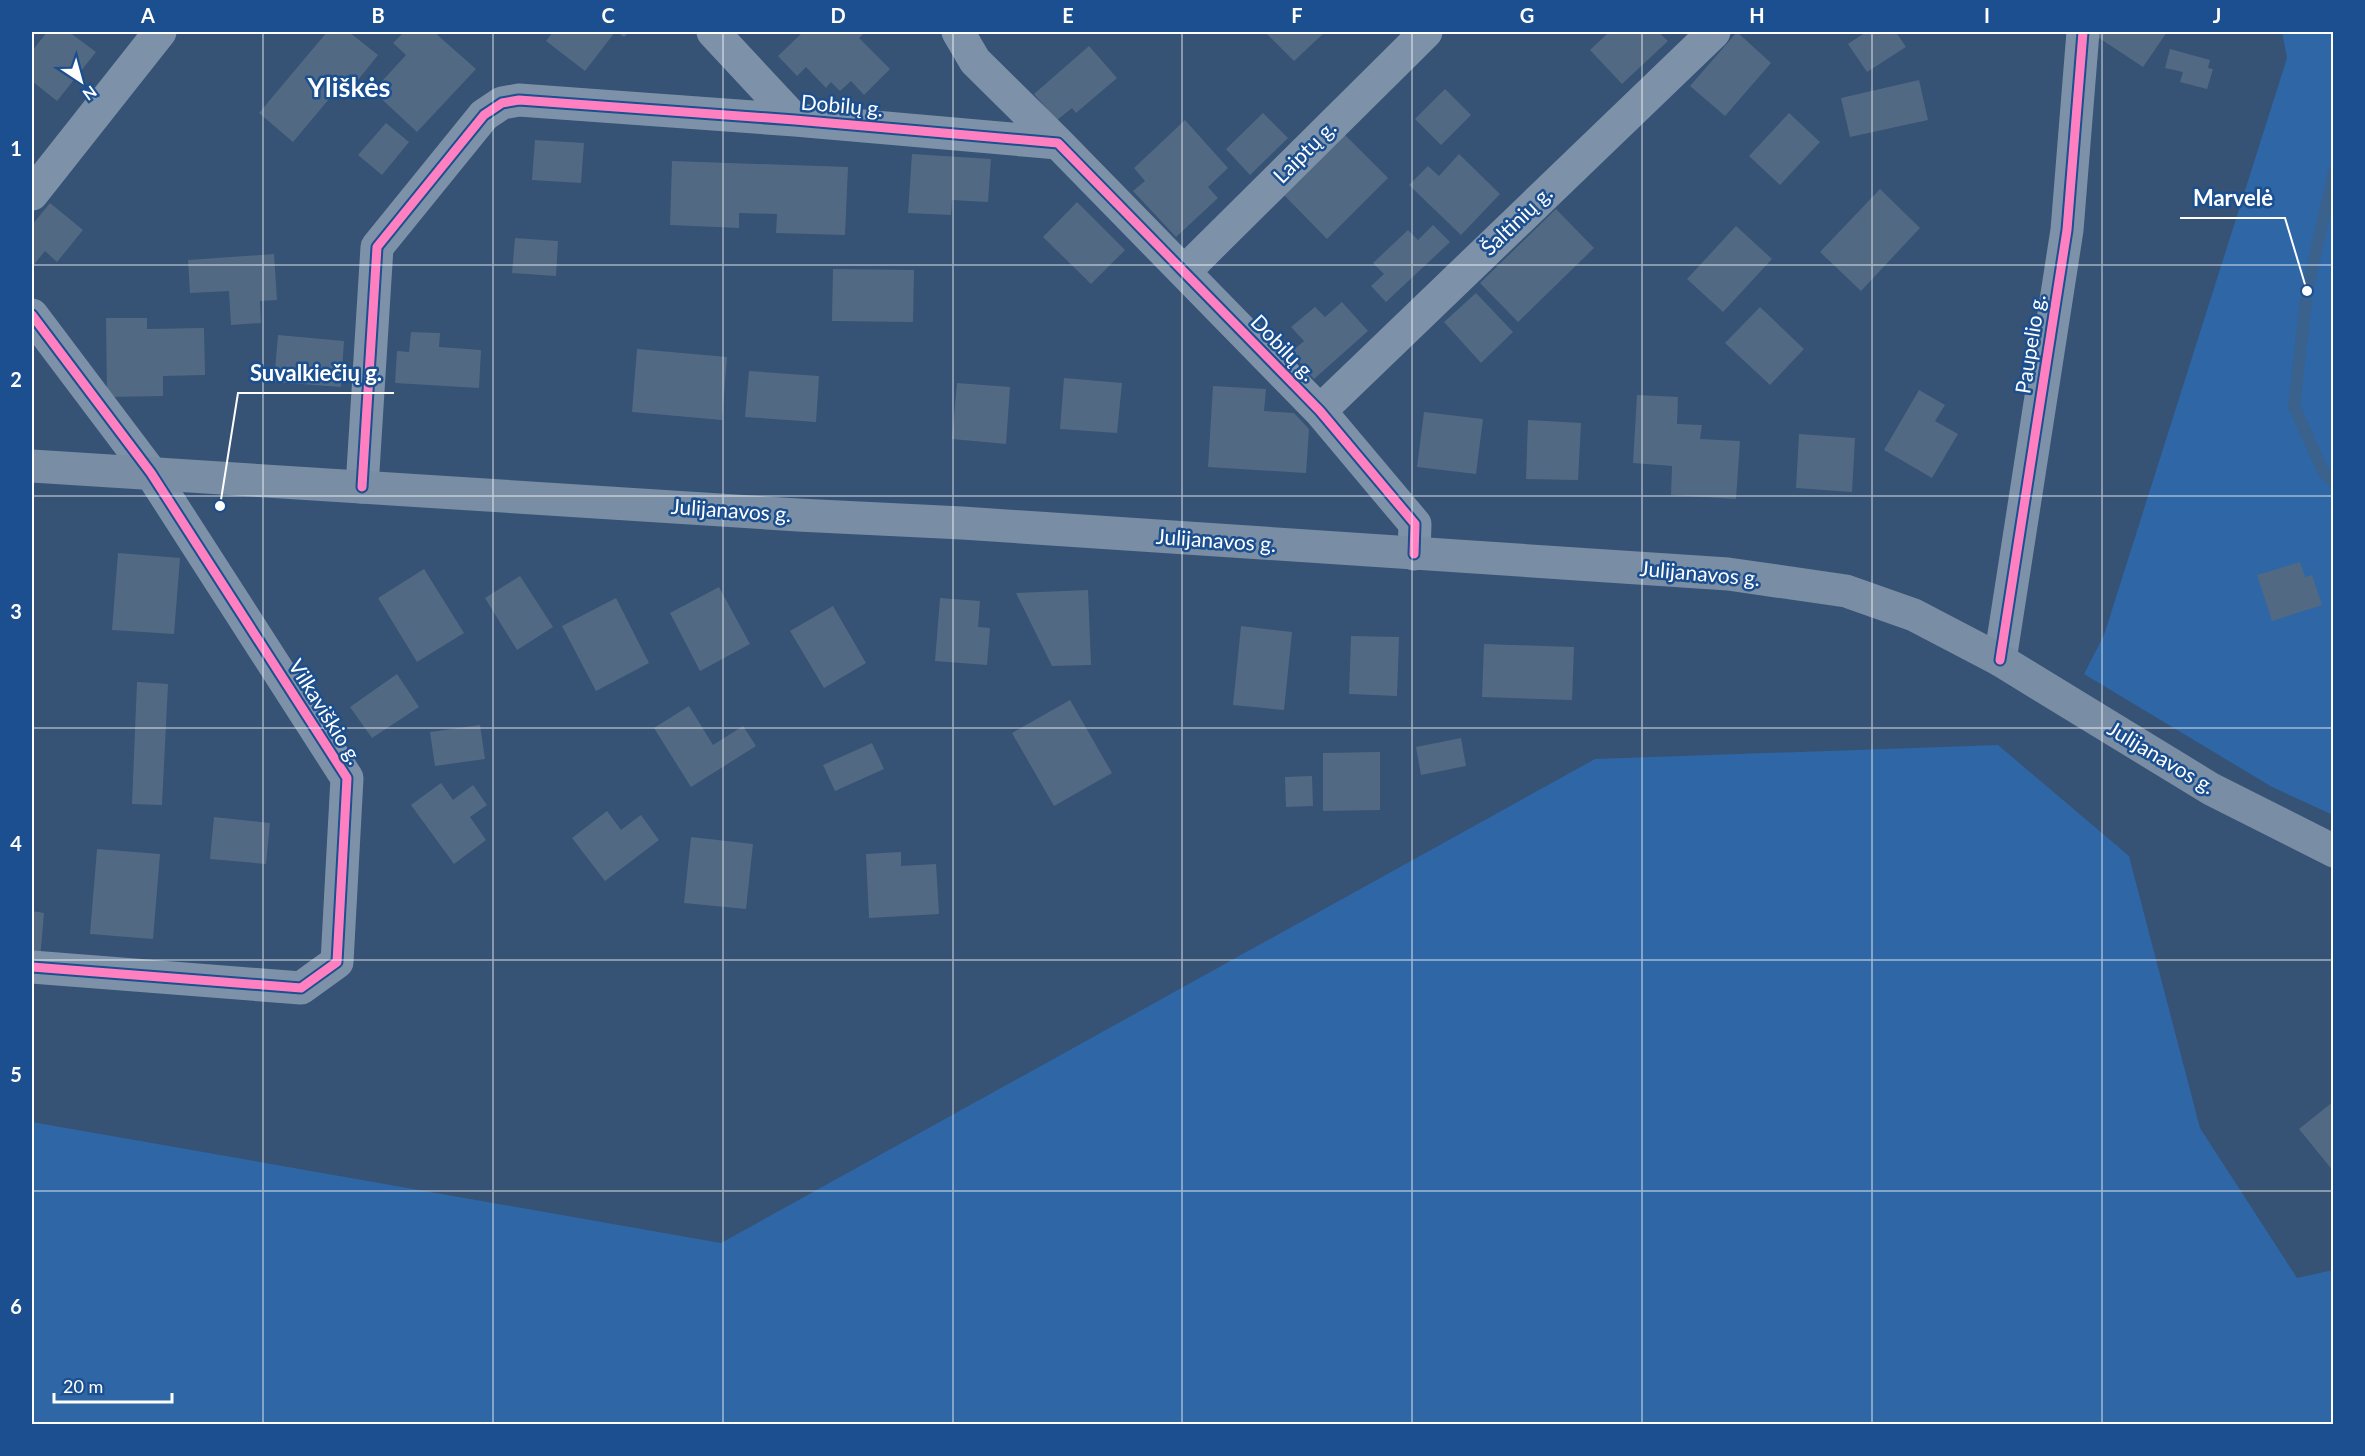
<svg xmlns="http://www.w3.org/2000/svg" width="2365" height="1456" font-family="Lato,sans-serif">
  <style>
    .green { fill: #2f66a5 }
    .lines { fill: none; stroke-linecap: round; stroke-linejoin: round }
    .stream { stroke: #3b618d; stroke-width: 12 }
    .building { fill: #526984 }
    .street { stroke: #7d92a8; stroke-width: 33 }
    .secondary { stroke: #798da4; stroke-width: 33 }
    .cycleway-casing { stroke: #1b4f8f; stroke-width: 13 }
    .cycleway { stroke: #ff80c0; stroke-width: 9 }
    .grid { fill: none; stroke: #fff; stroke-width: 1.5; stroke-opacity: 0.55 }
    .labels { text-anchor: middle; stroke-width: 5; stroke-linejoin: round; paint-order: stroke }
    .street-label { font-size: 21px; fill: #fff; stroke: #1b4f8f }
    .district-label { font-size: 27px; font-weight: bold; fill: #fff; stroke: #1b4f8f }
    .leader { fill: none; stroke: #fff; stroke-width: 2 }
    .callout-dot { fill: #fff; stroke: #1b4f8f; stroke-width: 2 }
    .callout-label { font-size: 22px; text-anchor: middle; font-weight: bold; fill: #fff; stroke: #1b4f8f; stroke-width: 5; stroke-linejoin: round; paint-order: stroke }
    .neatline { fill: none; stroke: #fff; stroke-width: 2 }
    .grid-label { font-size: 20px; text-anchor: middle; font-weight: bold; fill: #fff }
  </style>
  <rect width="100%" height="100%" fill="#365274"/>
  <path class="green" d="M 2282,32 L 2333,32 L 2333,815 L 2272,787 L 2084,674 L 2104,635 L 2287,58 Z
    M 1998,745 L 2129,856 L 2200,1128 L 2297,1278 L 2333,1270 L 2333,1424 L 32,1424 L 32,1122 L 721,1243 L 1595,759 Z"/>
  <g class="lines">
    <path class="stream" d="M 2334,172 L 2307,291 L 2294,406 L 2323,471 L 2334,483"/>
  </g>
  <path class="building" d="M 47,32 L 69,32 L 96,52 L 57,101 L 32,81 L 32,51 Z
    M 327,32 L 349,32 L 378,55 L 358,80 L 350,74 L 293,142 L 259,113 Z
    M 404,32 L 434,32 L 476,69 L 417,132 L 373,91 L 406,55 L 393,43 Z
    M 553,32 L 615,32 L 585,71 L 546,41 Z
    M 617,32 L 629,32 L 624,37 Z
    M 803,32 L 865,32 L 859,38 L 890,69 L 864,95 L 851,81 L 840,91 L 831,82 L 826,88 L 806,67 L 797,76 L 778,56 Z
    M 1265,32 L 1325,32 L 1294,61 Z
    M 1609,32 L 1658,32 L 1668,41 L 1622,84 L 1590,50 Z
    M 1737,32 L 1771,63 L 1725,116 L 1690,86 Z
    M 1862,32 L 1896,32 L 1906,47 L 1867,72 L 1848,44 L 1863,34 Z
    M 2099,32 L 2167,32 L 2143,67 L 2096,36 Z
    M 1089,46 L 1117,78 L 1076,113 L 1072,108 L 1057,120 L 1034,94 Z
    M 2170,49 L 2210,60 L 2208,68 L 2213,69 L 2207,89 L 2180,82 L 2183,72 L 2165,68 Z
    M 1919,80 L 1928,120 L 1850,137 L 1841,98 Z
    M 1445,89 L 1471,115 L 1441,145 L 1415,119 Z
    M 1263,113 L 1288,138 L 1250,175 L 1226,149 Z
    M 1789,113 L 1820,142 L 1780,185 L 1749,156 Z
    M 1185,120 L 1228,168 L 1208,187 L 1218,198 L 1176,237 L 1133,191 L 1145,181 L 1134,168 Z
    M 386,123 L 409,142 L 382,175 L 358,155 Z
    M 1345,135 L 1388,178 L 1327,239 L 1284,195 Z
    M 535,140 L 584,143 L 581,183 L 532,180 Z
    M 912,154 L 991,159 L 988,202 L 952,200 L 951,215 L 908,213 Z
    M 1459,154 L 1500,194 L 1461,235 L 1409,185 L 1428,166 L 1439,176 Z
    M 672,161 L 848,167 L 845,235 L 776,233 L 777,214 L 739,213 L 739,228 L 670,225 Z
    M 1880,189 L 1920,228 L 1861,291 L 1820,252 Z
    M 1077,202 L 1125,250 L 1091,284 L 1043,237 Z
    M 50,203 L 83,230 L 57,262 L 45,251 L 32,267 L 32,225 Z
    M 1556,209 L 1594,248 L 1518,322 L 1480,283 Z
    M 1433,225 L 1450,242 L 1386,302 L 1371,286 L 1384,274 L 1373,263 L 1408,230 L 1418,240 Z
    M 1736,226 L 1772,259 L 1723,312 L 1687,279 Z
    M 515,238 L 558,241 L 556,276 L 512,273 Z
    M 274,254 L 277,300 L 260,301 L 261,323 L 231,325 L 229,291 L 190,293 L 188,260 Z
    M 833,269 L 914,270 L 913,322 L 832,321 Z
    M 1476,293 L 1513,332 L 1481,363 L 1444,322 Z
    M 1342,302 L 1368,331 L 1314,379 L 1291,352 L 1304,341 L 1291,327 L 1315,307 L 1325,317 Z
    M 1760,307 L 1804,349 L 1770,385 L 1725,343 Z
    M 106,318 L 147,318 L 147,329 L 204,328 L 205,375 L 163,376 L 163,396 L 107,397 Z
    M 411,332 L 440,333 L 439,347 L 481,350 L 479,388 L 395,383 L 397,351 L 409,352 Z
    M 278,335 L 344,341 L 341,387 L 274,382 Z
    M 637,349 L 727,357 L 722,420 L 632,412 Z
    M 749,371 L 819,376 L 816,422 L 745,417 Z
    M 1064,378 L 1122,383 L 1117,433 L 1060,429 Z
    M 957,383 L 1010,387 L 1006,444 L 952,439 Z
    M 1213,386 L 1266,389 L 1264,411 L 1294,413 L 1309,429 L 1306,473 L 1208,467 Z
    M 1919,390 L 1945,405 L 1935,421 L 1958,434 L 1932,478 L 1884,450 Z
    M 1637,395 L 1678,397 L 1677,424 L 1702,425 L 1700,439 L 1740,441 L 1736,499 L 1671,495 L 1672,466 L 1633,463 Z
    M 1424,412 L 1483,419 L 1476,474 L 1417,467 Z
    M 1528,420 L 1581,423 L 1578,480 L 1526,479 Z
    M 1799,434 L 1855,438 L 1852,492 L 1796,488 Z
    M 118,553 L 180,558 L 174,634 L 112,630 Z
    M 2300,562 L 2305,577 L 2312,575 L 2322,605 L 2272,621 L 2257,575 Z
    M 424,569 L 464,633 L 417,662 L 378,598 Z
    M 520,576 L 553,627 L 517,650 L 485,598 Z
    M 719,587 L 750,644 L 700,671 L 670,613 Z
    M 1088,590 L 1091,665 L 1052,666 L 1016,593 Z
    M 616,598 L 649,663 L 596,691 L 562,626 Z
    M 940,598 L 980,601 L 978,627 L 990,628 L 987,665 L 935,661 Z
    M 833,606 L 866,663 L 824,688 L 790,631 Z
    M 1241,626 L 1292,632 L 1284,710 L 1233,705 Z
    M 1351,636 L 1399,637 L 1397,696 L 1349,694 Z
    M 1484,644 L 1574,647 L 1572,700 L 1482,697 Z
    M 397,674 L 419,707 L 372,738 L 350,707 Z
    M 137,682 L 168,684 L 162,805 L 132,804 Z
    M 1070,700 L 1112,773 L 1054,806 L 1012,733 Z
    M 689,706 L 713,745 L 743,726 L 756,746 L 691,787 L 654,728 Z
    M 480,725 L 485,759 L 435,766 L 430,732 Z
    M 1461,738 L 1466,766 L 1421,775 L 1416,747 Z
    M 872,743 L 884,769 L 835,791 L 823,765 Z
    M 1380,752 L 1380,810 L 1323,811 L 1323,753 Z
    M 1312,776 L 1313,806 L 1286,807 L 1285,777 Z
    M 441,783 L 453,800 L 473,785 L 487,805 L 470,817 L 486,840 L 454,864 L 411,805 Z
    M 607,811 L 621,830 L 641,815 L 659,840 L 605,881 L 572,838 Z
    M 214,817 L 270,823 L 266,864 L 210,859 Z
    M 691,837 L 753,844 L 746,909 L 684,903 Z
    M 97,849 L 160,854 L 153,939 L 90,934 Z
    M 901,852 L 901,866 L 936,864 L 939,914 L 869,918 L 866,854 Z
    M 32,911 L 44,913 L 40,960 L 32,959 Z
    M 2334,1101 L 2334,1172 L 2299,1129 Z"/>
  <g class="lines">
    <path class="street" d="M 713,32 L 795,120
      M 958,32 L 975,61 L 1058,143
      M 32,194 L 160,32
      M 1184,272 L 1426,32
      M 32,315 L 151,473 L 347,778 L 337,962 L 301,988 L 32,967
      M 1320,411 L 1714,32
      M 362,487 L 377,247 L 484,115 L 502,103 L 519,100 L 795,120 L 1058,143 L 1320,411 L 1415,524 L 1414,554
      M 2000,660 L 2067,230 L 2083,32"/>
    <path class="secondary" d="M 32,466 L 798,515 L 962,523 L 1728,574 L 1846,591 L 1914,615 L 2000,660 L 2211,789 L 2334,851"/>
    <g class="cycleway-casing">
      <path id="cycleway" d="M 32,315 L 151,473 L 347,778 L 337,962 L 301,988 L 32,967
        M 362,487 L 377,247 L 484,115 L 502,103 L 519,100 L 795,120 L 1058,143 L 1320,411 L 1415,524 L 1414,554
        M 2000,660 L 2067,230 L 2083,32"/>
    </g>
    <use href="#cycleway" class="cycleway"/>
  </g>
  <path class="grid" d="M 263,32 L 263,1424M 493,32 L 493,1424M 723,32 L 723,1424M 953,32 L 953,1424M 1182,32 L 1182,1424M 1412,32 L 1412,1424M 1642,32 L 1642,1424M 1872,32 L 1872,1424M 2102,32 L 2102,1424M 32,265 L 2334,265M 32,496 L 2334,496M 32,728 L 2334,728M 32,960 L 2334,960M 32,1191 L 2334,1191"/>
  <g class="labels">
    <g class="street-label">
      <text transform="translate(842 106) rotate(5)" y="7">Dobilų g.</text>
      <text transform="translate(1305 152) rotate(-45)" y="7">Laiptų g.</text>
      <text transform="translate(1517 221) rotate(-44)" y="7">Šaltinių g.</text>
      <text transform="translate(2031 344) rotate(-81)" y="7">Paupelio g.</text>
      <text transform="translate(1283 348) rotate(46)" y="7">Dobilų g.</text>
      <text transform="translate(731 511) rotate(4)" y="7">Julijanavos g.</text>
      <text transform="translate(1216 541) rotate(4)" y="7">Julijanavos g.</text>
      <text transform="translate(1700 574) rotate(5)" y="7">Julijanavos g.</text>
      <text transform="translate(325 712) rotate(58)" y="7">Vilkaviškio g.</text>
      <text transform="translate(2161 758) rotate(31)" y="7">Julijanavos g.</text>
    </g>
    <g class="district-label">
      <text x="349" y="97">Yliškės</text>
    </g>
  </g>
  <path class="leader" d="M2307 291L2285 218H2180M220 506L238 393H394"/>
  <g class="callout-dot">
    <circle cx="2307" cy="291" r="6"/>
    <circle cx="220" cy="506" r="6"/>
  </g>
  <g class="callout-label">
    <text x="2233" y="206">Marvelė</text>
    <text x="316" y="381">Suvalkiečių g.</text>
  </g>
  <rect width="2365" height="1456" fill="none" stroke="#1b4f8f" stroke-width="66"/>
  <g transform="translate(81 81) rotate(144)" stroke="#1b4f8f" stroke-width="4.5" paint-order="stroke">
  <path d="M0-4.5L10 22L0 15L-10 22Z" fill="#ffffff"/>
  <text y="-9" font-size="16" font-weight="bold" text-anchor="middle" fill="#ffffff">N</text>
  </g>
  <path d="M54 1393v9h118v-9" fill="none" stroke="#ffffff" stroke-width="3"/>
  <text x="63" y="1393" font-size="18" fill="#ffffff" stroke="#1b4f8f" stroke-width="4.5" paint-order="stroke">20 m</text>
  <rect x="33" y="33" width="2299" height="1390" class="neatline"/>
  <g class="grid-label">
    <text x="148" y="23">A</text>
    <text x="378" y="23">B</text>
    <text x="608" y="23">C</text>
    <text x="838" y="23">D</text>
    <text x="1068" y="23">E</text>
    <text x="1297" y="23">F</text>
    <text x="1527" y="23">G</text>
    <text x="1757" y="23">H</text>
    <text x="1987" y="23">I</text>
    <text x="2217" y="23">J</text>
    <text x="16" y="156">1</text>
    <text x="16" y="387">2</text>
    <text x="16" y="619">3</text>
    <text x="16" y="851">4</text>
    <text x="16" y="1082">5</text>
    <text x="16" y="1314">6</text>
  </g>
</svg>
